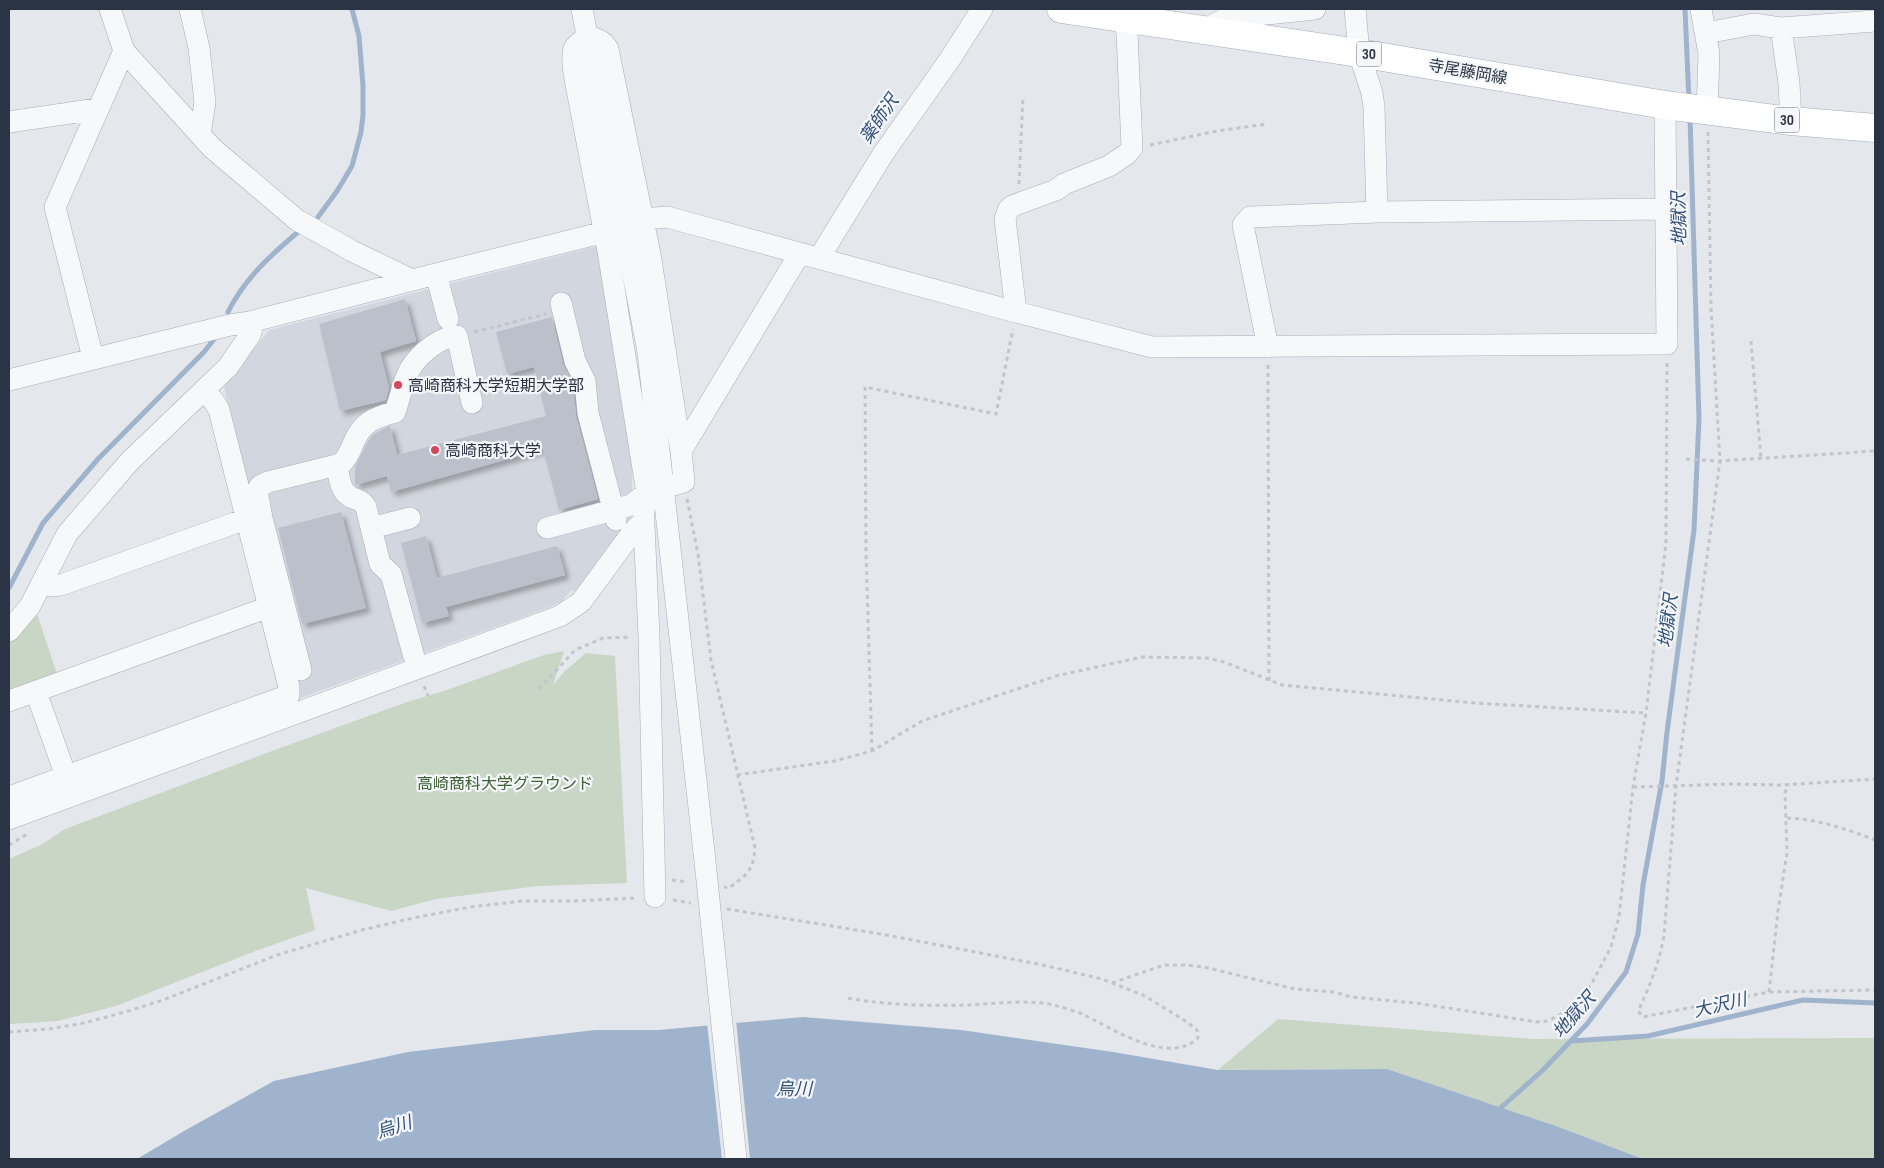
<svg xmlns="http://www.w3.org/2000/svg" width="1884" height="1168" font-family="'Sofia Sans Condensed','Noto Sans JP',sans-serif">
  <style>
    .built { fill: #d2d6de }
    .green { fill: #c9d6c5 }
    .water { fill: #9fb4cc }
    .pier { fill: #e4e7ec }
    .lines { fill: none; stroke-linecap: round; stroke-linejoin: round }
    .stream { stroke: #9fb4cc; stroke-width: 5 }
    .building { fill: #bbc0ca; filter: url(#shadow) }
    .minor-casing { stroke: #a9aeb7; stroke-width: 22 }
    .major-casing { stroke: #a3abb8; stroke-width: 29 }
    .path { stroke: #c2c5cb; stroke-width: 3; stroke-dasharray: 4 4; stroke-linecap: butt }
    .minor { stroke: #f7f8fa; stroke-width: 21 }
    .major { stroke: #fff; stroke-width: 28 }
    .minor-bridge-casing { stroke: #a9aeb7; stroke-width: 22; stroke-linecap: butt }
    .minor-bridge { stroke: #f7f8fa; stroke-width: 21 }
    .poi-dot { fill: #d1495b; stroke: #f4f6f9; stroke-width: 2 }
    .labels { text-anchor: middle; stroke-width: 4.5; stroke-linejoin: round; paint-order: stroke }
    .shield { fill: #f4f6f9; stroke: #676e7b; stroke-width: 1 }
    .shield-label { font-size: 15px; font-weight: bold; fill: #2b3445 }
    .street-label { font-size: 16px; fill: #2b3445; stroke: #f4f6f9 }
    .poi-label { font-size: 16px; fill: #2b3445; stroke: #f4f6f9; text-anchor: start }
    .park-label { font-size: 16px; fill: #3f6138; stroke: #f4f6f9 }
    .water-label { font-size: 18px; font-style: italic; fill: #34527a; stroke: #f4f6f9 }
  </style>
  <defs>
    <filter id="shadow"><feDropShadow dx="4.5" dy="4.5" stdDeviation="2.5" flood-color="#0004"/></filter>
  </defs>
  <rect width="100%" height="100%" fill="#e4e7ec"/>
  <path class="built" d="M 597,246 L 634,423 L 631,516 L 637,520 L 580,596 L 572,590 L 561,602 L 545,609 L 298,699 L 243,478 L 224,387 L 269,330 Z"/>
  <path class="green" d="M 36,611 L 57,674 L 9,691 L 9,644 L 31,621 Z
    M 564,651 L 553,685 L 565,671 L 586,653 L 615,656 L 627,883 L 538,886 L 436,899 L 391,911 L 306,888 L 315,930 L 250,953 L 116,1006 L 58,1021 L 10,1024 L 9,1017 L 9,859 L 41,845 L 65,829 L 272,751 L 407,702 L 444,691 L 544,655 Z
    M 1278,1019 L 1533,1039 L 1875,1038 L 1875,1159 L 1643,1159 L 1556,1126 L 1387,1069 L 1218,1070 Z"/>
  <path class="water" d="M 803,1017 L 961,1030 L 1113,1052 L 1218,1070 L 1387,1069 L 1556,1126 L 1643,1159 L 137,1159 L 184,1131 L 274,1081 L 408,1052 L 595,1030 L 658,1030 Z"/>
  <path class="pier" d="M 736,1020 L 750,1159 L 722,1159 L 707,1023 Z"/>
  <g class="lines">
    <path class="stream" d="M 1685,9 L 1689,101
      M 318,217 L 337,191 L 352,166 L 361,132 L 363,115 L 363,86 L 359,36 L 352,9
      M 228,312 C 244,279 271,255 298,232
      M 9,588 L 43,523 L 98,459 L 204,352 L 215,338
      M 1571,1041 L 1648,1036 L 1803,1000 L 1875,1003
      M 1497,1111 L 1542,1071 L 1587,1024 L 1626,972 L 1638,934 L 1643,885 L 1662,781 L 1667,732 L 1694,530 L 1699,419 L 1690,117"/>
  </g>
  <path class="building" d="M 405,299 L 416,341 L 380,352 L 389,388 L 386,400 L 340,411 L 319,324 Z
    M 552,317 L 563,364 L 573,384 L 576,416 L 598,499 L 559,510 L 543,449 L 391,492 L 387,476 L 355,485 L 355,467 L 367,443 L 373,435 L 385,428 L 390,426 L 397,455 L 546,416 L 534,367 L 507,374 L 496,332 Z
    M 341,512 L 366,608 L 302,624 L 278,528 Z
    M 426,536 L 437,578 L 557,546 L 565,575 L 446,607 L 449,616 L 422,623 L 401,543 Z"/>
  <g class="lines">
    <g class="minor-casing">
      <path id="minor" d="M 110,9 L 124,51 L 212,148 L 297,220 L 352,251 L 412,280
        M 190,9 L 199,48 L 205,102 L 200,134
        M 582,9 L 648,352 L 704,852
        M 1355,9 L 1359,53 L 1372,93 L 1374,107 L 1377,212
        M 1701,9 L 1709,54 L 1707,111
        M 1781,28 L 1789,83 L 1791,121
        M 1208,31 L 1215,24 L 1227,18 L 1315,9
        M 1706,33 L 1754,24 L 1781,28 L 1875,21
        M 9,122 L 97,109
        M 819,258 L 883,154 L 950,59 L 982,9
        M 436,274 L 448,319
        M 561,303 L 575,361 L 585,381 L 588,413 L 616,520
        M 1016,312 L 1005,219 L 1008,210 L 1012,206 L 1056,190 L 1064,184 L 1109,166 L 1127,154 L 1132,148 L 1127,33 L 1123,18 L 1124,9
        M 1268,347 L 1243,225 L 1250,217 L 1377,212 L 1665,209
        M 93,358 L 55,207 L 124,51
        M 9,380 L 230,325 L 250,322 L 436,274 L 613,230 L 642,219 L 667,217 L 1016,312 L 1152,347 L 1667,344 L 1665,105
        M 681,451 L 800,253
        M 337,466 C 339,476 340,491 349,496 C 357,501 360,498 366,507 L 380,564 L 391,574 L 414,657
        M 371,528 L 410,518
        M 547,528 L 631,505 L 647,493 L 684,482 L 681,451 L 650,254 L 608,49 C 603,40 597,39 587,36 C 583,40 578,43 575,47 C 569,57 577,88 579,100 L 608,251 L 647,493 L 644,511 L 644,524 L 649,637 L 655,897
        M 43,583 L 51,586 L 61,585 L 246,519
        M 9,631 L 30,606 L 67,534 L 129,462 L 228,367 L 250,335 L 252,329 L 250,322
        M 301,670 L 262,518 L 257,491 L 260,486 L 268,482 L 341,464 C 347,458 350,452 353,444 C 362,422 373,418 395,412 C 405,383 404,366 432,346 C 439,341 448,336 457,336 L 472,403
        M 36,692 L 66,776
        M 9,701 L 269,607
        M 9,797 L 289,695 L 289,687 L 219,410 L 213,400 L 204,391
        M 9,819 L 560,616 L 581,602 L 631,534 L 637,527 L 644,524"/>
    </g>
    <g class="major-casing">
      <path id="major" d="M 1061,9 L 1359,53 L 1665,105 L 1791,121 L 1875,128"/>
    </g>
    <path class="path" d="M 1708,132 L 1711,308 L 1720,461 L 1676,786 L 1664,936 C 1659,963 1650,986 1638,1011 L 1643,1017 L 1769,992 L 1875,990
      M 1150,145 L 1217,131 L 1267,124
      M 1019,184 L 1023,97
      M 474,332 L 546,314
      M 1751,341 L 1761,458
      M 1268,365 L 1269,682
      M 1686,459 L 1720,461 L 1875,451
      M 687,499 L 698,554 L 711,660 L 755,848 C 753,872 747,874 729,888 L 724,887
      M 424,686 L 428,696
      M 539,689 L 575,650 L 603,638 L 631,637
      M 872,751 L 866,551 L 865,387 L 996,414 L 1013,329
      M 737,775 L 834,761 L 872,751 L 922,721 L 1056,676 L 1142,657 L 1207,658 L 1224,662 L 1282,685 L 1475,703 L 1646,713
      M 1633,787 L 1733,784 L 1781,785 L 1875,779
      M 1787,818 C 1817,819 1847,829 1875,840
      M 9,845 L 29,833
      M 672,880 L 688,882
      M 673,900 L 691,903
      M 727,909 L 881,934 L 1043,965 L 1102,979 L 1145,996 L 1187,1022 L 1197,1030 L 1198,1038 C 1194,1041 1190,1045 1185,1046 C 1154,1056 1113,1029 1086,1016 C 1077,1011 1064,1008 1054,1005 C 1026,999 995,1004 967,1005 C 923,1006 889,1005 846,998
      M 1112,983 L 1164,965 L 1186,965 L 1204,967 L 1295,989 L 1334,992 L 1351,997 L 1416,1003 L 1537,1022 L 1548,1021 L 1561,1014 L 1591,985 L 1611,947 L 1619,917 L 1633,787 L 1646,713 L 1666,543 L 1667,362
      M 1769,992 L 1778,911 L 1787,853 L 1785,793 L 1788,784
      M 9,1032 L 49,1029 L 84,1023 L 125,1012 L 163,1000 L 277,955 L 362,930 L 413,918 L 470,907 L 523,901 L 573,901 L 637,898"/>
    <use href="#minor" class="minor"/>
    <use href="#major" class="major"/>
    <g class="minor-bridge-casing">
      <path id="minor-bridge" d="M 704,852 L 736,1159"/>
    </g>
    <use href="#minor-bridge" class="minor-bridge"/>
  </g>
  <g class="poi-dot">
    <circle cx="398" cy="385" r="5"/>
    <circle cx="435" cy="450" r="5"/>
  </g>
  <g class="labels">
    <g class="shield">
      <rect x="1356.5" y="41.5" width="25" height="25" rx="4"/>
      <rect x="1774.5" y="107.5" width="25" height="25" rx="4"/>
    </g>
    <g class="shield-label">
      <text x="1369" y="59">30</text>
      <text x="1787" y="125">30</text>
    </g>
    <g class="street-label">
      <text transform="translate(1468 71) rotate(10)" y="6">寺尾藤岡線</text>
    </g>
    <g class="poi-label">
      <text x="408" y="391">高崎商科大学短期大学部</text>
      <text x="445" y="456">高崎商科大学</text>
    </g>
    <g class="park-label">
      <text x="505" y="789">高崎商科大学グラウンド</text>
    </g>
    <g class="water-label">
      <text transform="translate(879 119) rotate(-56)" y="6">薬師沢</text>
      <text transform="translate(1679 219) rotate(-91)" y="6">地獄沢</text>
      <text transform="translate(1668 621) rotate(-83)" y="6">地獄沢</text>
      <text transform="translate(1720 1005) rotate(-13)" y="6">大沢川</text>
      <text transform="translate(1574 1015) rotate(-49)" y="6">地獄沢</text>
      <text x="794" y="1095">烏川</text>
      <text transform="translate(394 1127) rotate(-18)" y="6">烏川</text>
    </g>
  </g>
  <rect width="1884" height="1168" fill="none" stroke="#2b3445" stroke-width="20"/>
</svg>
